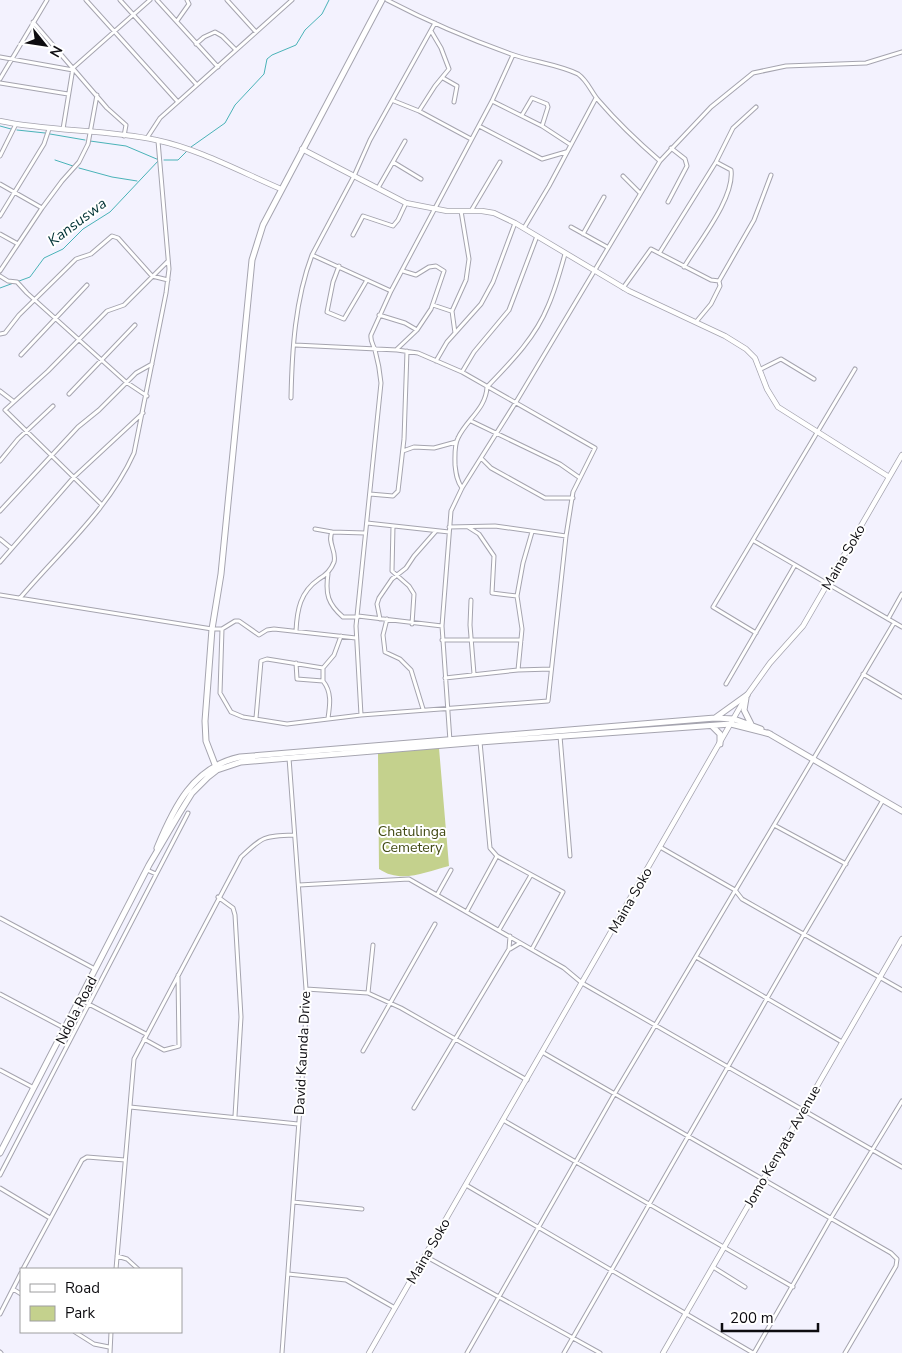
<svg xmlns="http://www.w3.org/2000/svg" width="902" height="1353" font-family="'Nunito Sans',sans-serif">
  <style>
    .green { fill: #c4d18d }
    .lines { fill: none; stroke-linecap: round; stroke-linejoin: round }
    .stream { stroke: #4ab3b8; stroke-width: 1 }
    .street-casing { stroke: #a5a4af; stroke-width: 5 }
    .secondary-casing { stroke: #a5a4af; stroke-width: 6 }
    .primary-casing { stroke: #a5a4af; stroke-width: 7 }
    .street { stroke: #fff; stroke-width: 3 }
    .secondary { stroke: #fff; stroke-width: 4.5 }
    .primary { stroke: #fff; stroke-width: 5 }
    .labels { text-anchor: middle; stroke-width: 4; stroke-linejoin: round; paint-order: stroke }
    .street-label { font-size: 14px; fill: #0d0c10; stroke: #fff }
    .park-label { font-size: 14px; fill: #434b15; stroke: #fff }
    .water-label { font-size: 15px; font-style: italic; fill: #003234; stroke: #fff }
  </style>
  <rect width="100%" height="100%" fill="#f3f2fe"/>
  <path class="green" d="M 439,748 L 449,866 C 425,872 401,884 379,869 L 378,752 Z"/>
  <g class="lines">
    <path class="stream" d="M 0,126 L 11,129
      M 17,130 L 45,133
      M 50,134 L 85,140
      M 191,147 L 225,123 L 235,105 L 264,74 L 267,59 L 272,55 L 296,45 L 305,30 L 322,14 L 329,0
      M 55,160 L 73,166
      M 164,160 L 178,160 L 187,151
      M 79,168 L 112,177 L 137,181
      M 0,288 L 30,277 L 44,258 L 63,249 L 83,229 L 110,212 L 159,160 L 126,146 L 90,141"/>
    <g class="street-casing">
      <path id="street" d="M 86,0 L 178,102
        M 120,0 L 197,85
        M 157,0 L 218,67
        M 227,0 L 256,32
        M 387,0 C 427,21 469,39 511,54 C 533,62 557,64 578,74 C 588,81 591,92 599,101 C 618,123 638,142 660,161
        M 177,21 L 189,4 L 187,0
        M 33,22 L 107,108 L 126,125 L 124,136
        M 196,44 L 204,37 L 215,32 L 222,36 L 236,50
        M 0,57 L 73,70
        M 443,78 L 457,86 L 454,102
        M 0,79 L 47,0
        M 0,83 L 68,94
        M 394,101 L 419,111 L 471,139
        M 492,101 L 542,126 L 571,145
        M 419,111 L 435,86 L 449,69 L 441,48 L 431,31
        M 522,115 L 532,98 L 547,104 L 548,107 L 542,126
        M 479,126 L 542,159 L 566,152
        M 63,129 L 73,68 L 150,0
        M 147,138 L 160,118 L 292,0
        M 0,156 L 16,124
        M 393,162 L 421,179
        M 623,176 L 640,193
        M 0,184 L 42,208 L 62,181 L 79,162 L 88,144 L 97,95
        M 378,188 L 405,141
        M 668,202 L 687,166 L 685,159 L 671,148
        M 471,211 L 500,162
        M 0,216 L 44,144 L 49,129
        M 571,227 L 607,247
        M 524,228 L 549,186 L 596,98
        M 0,234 L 18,244 L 42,208
        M 583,234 L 604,197
        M 353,235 L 363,216 L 393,226 L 398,220 L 406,203
        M 660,252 L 716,162 L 733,128 L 756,107
        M 339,266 L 333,282 L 327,312 L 344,319 L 367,280
        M 684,267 C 698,243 735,198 731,170 L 716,162
        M 0,271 L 18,244
        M 0,276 L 8,281 L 17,282 L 27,293 L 126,382 L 147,396
        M 623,288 L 651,249 L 711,280 L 719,281 L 754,220 L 771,175
        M 391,291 L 312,255 L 354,176 L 370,140 L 435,23
        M 433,305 L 451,311
        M 379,315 L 405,323 L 417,330
        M 696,322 L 711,304 L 720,286 L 719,281
        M 455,333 L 452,311 L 466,280 L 469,259 L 461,211
        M 0,334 L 5,333 L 19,315 L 76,259 L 91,254 L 112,236 L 118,238 L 152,276 L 168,280
        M 295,345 L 397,350 L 418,353 L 462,372 L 595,448 L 573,492 L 566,536 L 548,701 L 361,715 L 356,626 L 381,383 C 380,372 378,361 375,350 C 373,344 370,341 371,335 L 391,291 L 492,101 L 513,55
        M 397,349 L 417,330 L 431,309 L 444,271 L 436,266 L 429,267 L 416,275 L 403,271
        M 21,355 L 87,285
        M 436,361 L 447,342 L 481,304 L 493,282 L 515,223
        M 761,369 L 781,359 L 814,379
        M 462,372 L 474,352 L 509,310 L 537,236
        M 0,391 L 13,401
        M 69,394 L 135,325
        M 291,398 C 292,350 295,300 312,255
        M 471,421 L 560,464 L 580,478
        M 403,451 L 414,447 L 434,448 L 456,442
        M 481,458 L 491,468 L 545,498 L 573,498
        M 0,461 L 18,439 L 53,406
        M 462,488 C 457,481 456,474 455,465 C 455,457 454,445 458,438 C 466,420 486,409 487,387 C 511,362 535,338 548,306 C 555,290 560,272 565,254
        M 370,494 L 393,496 L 398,491 L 404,439 L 407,351
        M 102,505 L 5,410 L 48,371 L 107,311 L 124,305 L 168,261
        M 0,511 L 78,427 L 99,410 L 136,373 L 152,364
        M 367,523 L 449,532
        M 393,526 L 392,571 L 409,586 L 414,594 L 412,624
        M 449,527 L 495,526 L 566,536
        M 468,527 L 479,534 L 494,556 L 492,593 L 517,596
        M 315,529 L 332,532
        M 532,532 L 523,563 L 517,596 L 522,629 L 518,670 L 551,669
        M 0,539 L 11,548
        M 754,541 L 902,627
        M 0,562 L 74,477 L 143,413
        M 328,574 C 325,594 328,604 343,617 L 358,617
        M 0,595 L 212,629 L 222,629 L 235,621 L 239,621 L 259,635 L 267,630 L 274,629 L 356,638
        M 20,598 C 59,552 109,509 134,453 L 166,293 L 169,269 L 158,141
        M 471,600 L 470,625 L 474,674
        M 358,616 L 442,626
        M 380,619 L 377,604 L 379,598 L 392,579 L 406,568 L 414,556 L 436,531
        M 387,619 L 383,635 L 385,652 L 400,659 L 411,670 L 423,709
        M 888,619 L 902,594
        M 222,629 L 220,693 L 231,712 L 243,717 L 287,724 L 361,715
        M 296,631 C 297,610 300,592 319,579 C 326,575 331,570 334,562 C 337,551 327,543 332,532 L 365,533
        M 756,633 L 713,607 L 855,369
        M 442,640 L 521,640
        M 296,663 L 297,679 L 323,681 C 332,692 330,705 328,718
        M 863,674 L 902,697
        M 445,678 L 518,670
        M 323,681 L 323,668 L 334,655 L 341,636
        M 726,684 L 795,565
        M 256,718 L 261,661 L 267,659 L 323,668
        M 560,736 L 570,856
        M 450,741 L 442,626 L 451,511 L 462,488 L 516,402 L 660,161 L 711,107 L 753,73 L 786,66 L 866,63 L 902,52
        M 480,742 L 490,848 L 497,856 L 563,892 L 532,949
        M 774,825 L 846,864
        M 660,847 L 735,890 L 742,899 L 902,990
        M 147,870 L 156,874
        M 299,885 L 409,879 L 564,968 L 582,983 L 902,1167
        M 437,895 L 451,870
        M 218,897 L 233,908 L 235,915 L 241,1017 L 235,1116
        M 467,911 L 497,856
        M 0,918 L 95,969
        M 499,930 L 531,875
        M 510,949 L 520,943
        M 696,957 L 842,1042
        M 306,989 L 368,993 L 401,1008 L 527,1080
        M 368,993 L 373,945
        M 0,994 L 66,1029
        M 81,1000 L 146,1034
        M 144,1039 L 164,1050 L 179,1046 L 178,975
        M 363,1051 L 435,924
        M 542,1052 L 891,1253 L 897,1259 L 896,1266 L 845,1353
        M 0,1070 L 34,1088
        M 130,1107 L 298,1124
        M 414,1108 L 509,949 L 510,936
        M 503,1120 L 793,1287
        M 0,1175 L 188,813
        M 466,1185 L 753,1353
        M 0,1188 L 50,1218
        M 293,1202 L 362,1209
        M 117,1256 L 127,1259 L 138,1269
        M 425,1256 L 600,1353
        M 713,1267 L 745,1287
        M 23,1269 L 82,1160 L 87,1157 L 125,1160
        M 116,1269 L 134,1059 L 241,857 C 263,836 264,836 294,835
        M 288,1274 L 346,1280 L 395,1308
        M 13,1289 L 21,1294
        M 0,1314 L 21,1273
        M 75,1332 L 94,1344 L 109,1347
        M 0,1352 L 1,1353
        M 110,1353 L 111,1332
        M 282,1353 L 305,1039 L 306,989 L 289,758
        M 467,1353 L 615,1093 L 894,623
        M 564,1353 L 804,934 L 883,800
        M 754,1353 L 831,1218 L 902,1101"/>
    </g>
    <g class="secondary-casing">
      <path id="secondary" d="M 0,121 C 51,132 105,129 156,140 C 199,149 241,172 281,189
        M 302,149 L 406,203 L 447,211 L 482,211 L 494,213 L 515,223 L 629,291 L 725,336 L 746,349 L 755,358 L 767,389 L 778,407 L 889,477
        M 369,1353 L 747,695 L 770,663 L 803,626 L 902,455
        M 663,1353 L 902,939"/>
    </g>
    <g class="primary-casing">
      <path id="primary" d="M 746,698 L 744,710 L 751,724
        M 715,718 L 747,695
        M 712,726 L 720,734 L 720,744
        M 768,733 L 902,811
        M 216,767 L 206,741 L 205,721 L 212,629 L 221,574 L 252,260 L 263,225 L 382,0
        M 157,848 C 174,807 193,767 240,757 L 715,718 L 734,719 L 761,729
        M 0,1153 L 149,865 L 179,814 L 192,793 L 208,777 L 217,770 L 241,762 L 480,742 L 731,724 L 770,734"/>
    </g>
    <use href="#street" class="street"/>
    <use href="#secondary" class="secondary"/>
    <use href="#primary" class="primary"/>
  </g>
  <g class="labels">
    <g class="street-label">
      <text transform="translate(843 557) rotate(-60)" y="5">Maina Soko</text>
      <text transform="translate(630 900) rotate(-60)" y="5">Maina Soko</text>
      <text transform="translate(76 1010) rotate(-63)" y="5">Ndola Road</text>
      <text transform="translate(302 1053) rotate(-87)" y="5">David Kaunda Drive</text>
      <text transform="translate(782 1146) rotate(-60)" y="5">Jomo Kenyata Avenue</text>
      <text transform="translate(428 1251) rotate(-60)" y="5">Maina Soko</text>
    </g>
    <g class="park-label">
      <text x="412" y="836">Chatulinga<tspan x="412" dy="16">Cemetery</tspan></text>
    </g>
    <g class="water-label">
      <text transform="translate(77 222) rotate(-37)" y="5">Kansuswa</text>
    </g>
  </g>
  <rect x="20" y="1268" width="162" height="65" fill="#ffffff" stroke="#9e9e9f"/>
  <rect x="30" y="1284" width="25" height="8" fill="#ffffff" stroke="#9e9e9f"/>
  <text x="65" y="1293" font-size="15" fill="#0d0c10">Road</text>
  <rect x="30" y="1306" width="25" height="15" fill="#c4d18d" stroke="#9e9e9f"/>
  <text x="65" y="1318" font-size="15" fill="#0d0c10">Park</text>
  <g transform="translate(45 45) rotate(120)" stroke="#ffffff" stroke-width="4" paint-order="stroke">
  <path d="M0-4L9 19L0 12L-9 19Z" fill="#0d0c10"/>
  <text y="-8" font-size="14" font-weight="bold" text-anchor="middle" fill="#0d0c10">N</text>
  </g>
  <path d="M722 1323v8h96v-8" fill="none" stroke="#0d0c10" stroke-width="2.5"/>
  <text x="730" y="1323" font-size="15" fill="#0d0c10" stroke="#ffffff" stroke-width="4" paint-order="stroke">200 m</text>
</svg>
